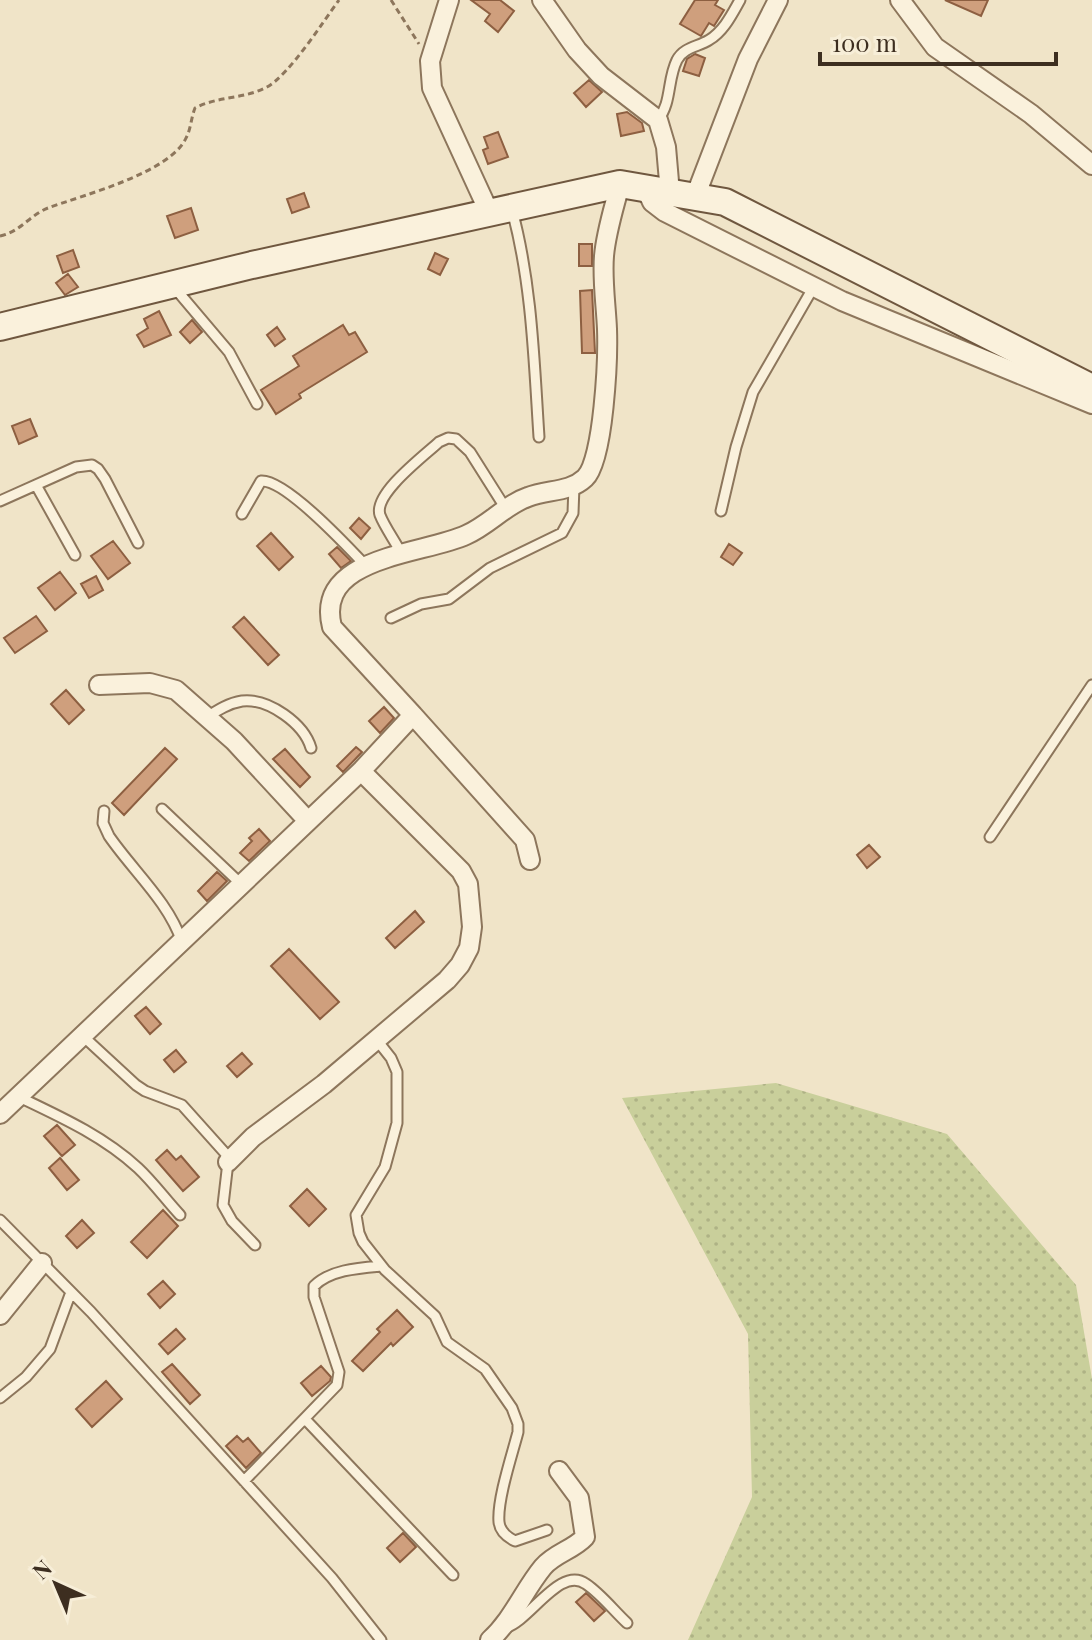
<svg xmlns="http://www.w3.org/2000/svg" width="1092" height="1640" font-family="'Playfair Display',serif">
  <style>
    .grass { fill: url(#grass-dots) }
    .building { fill: #cf9f7d; stroke: #8d5f41; stroke-width: 2 }
    .lines { fill: none; stroke-linecap: round; stroke-linejoin: round }
    .service-casing { stroke: #8d765c; stroke-width: 13 }
    .minor-casing { stroke: #8d765c; stroke-width: 22 }
    .secondary-casing { stroke: #6f573f; stroke-width: 30 }
    .path { stroke: #8d765c; stroke-width: 3; stroke-dasharray: 6 4; stroke-linecap: butt }
    .service { stroke: #faf1dc; stroke-width: 9 }
    .minor { stroke: #faf1dc; stroke-width: 18 }
    .secondary { stroke: #faf1dc; stroke-width: 26 }
  </style>
  <defs>
    <pattern id="grass-dots" width="8" height="8" patternUnits="userSpaceOnUse" patternTransform="scale(2)"><rect width="8" height="8" fill="#c9cf9b"/><path d="M2 2h.1M6 6h.1" fill="none" stroke="#aeb285" stroke-width="1.8" stroke-linecap="round"/></pattern>
  </defs>
  <rect width="100%" height="100%" fill="#f0e4c8"/>
  <path class="grass" d="M 776,1083 L 947,1134 L 1076,1285 L 1092,1379 L 1092,1640 L 688,1640 L 752,1497 L 748,1334 L 622,1098 Z"/>
  <path class="building" d="M 471,0 L 500,0 L 514,11 L 498,32 L 485,21 L 490,14 Z
    M 695,0 L 718,0 L 715,5 L 724,10 L 714,26 L 709,23 L 701,36 L 680,24 Z
    M 945,0 L 988,0 L 981,16 Z
    M 695,54 L 705,58 L 699,76 L 683,71 L 687,59 Z
    M 589,80 L 602,92 L 586,107 L 574,93 Z
    M 627,112 L 642,123 L 644,131 L 621,136 L 617,114 Z
    M 498,132 L 508,157 L 488,164 L 483,150 L 488,148 L 484,137 Z
    M 304,193 L 309,207 L 292,213 L 287,199 Z
    M 191,208 L 198,230 L 175,238 L 167,216 Z
    M 579,244 L 592,244 L 592,266 L 579,266 Z
    M 73,250 L 79,267 L 63,273 L 57,256 Z
    M 435,253 L 448,259 L 440,275 L 428,269 Z
    M 68,274 L 78,287 L 65,295 L 56,283 Z
    M 592,290 L 595,353 L 582,353 L 580,291 Z
    M 159,311 L 171,335 L 144,347 L 137,335 L 148,328 L 144,319 Z
    M 192,320 L 202,332 L 190,343 L 180,332 Z
    M 343,325 L 349,335 L 355,332 L 367,352 L 299,394 L 301,398 L 276,414 L 261,390 L 299,366 L 293,356 Z
    M 277,327 L 285,339 L 275,346 L 267,335 Z
    M 30,419 L 37,436 L 19,444 L 12,426 Z
    M 359,518 L 370,528 L 361,539 L 350,528 Z
    M 271,533 L 293,557 L 279,570 L 257,546 Z
    M 113,541 L 130,563 L 108,579 L 91,556 Z
    M 729,544 L 742,553 L 733,565 L 721,557 Z
    M 337,547 L 351,561 L 341,568 L 329,554 Z
    M 60,572 L 76,593 L 55,610 L 38,588 Z
    M 96,576 L 103,590 L 89,598 L 81,584 Z
    M 36,616 L 47,631 L 15,653 L 4,638 Z
    M 244,617 L 279,655 L 268,665 L 233,627 Z
    M 66,690 L 84,710 L 69,724 L 51,704 Z
    M 384,707 L 394,718 L 380,733 L 369,721 Z
    M 356,747 L 362,752 L 343,772 L 337,766 Z
    M 165,748 L 177,759 L 124,815 L 112,803 Z
    M 285,749 L 310,777 L 300,787 L 273,759 Z
    M 259,829 L 270,841 L 249,861 L 240,853 L 252,841 L 249,838 Z
    M 869,845 L 880,857 L 867,868 L 857,855 Z
    M 217,872 L 227,881 L 207,901 L 198,891 Z
    M 415,911 L 424,922 L 395,948 L 386,938 Z
    M 289,949 L 339,1002 L 320,1019 L 271,966 Z
    M 146,1007 L 161,1024 L 150,1034 L 135,1016 Z
    M 176,1050 L 186,1062 L 174,1072 L 164,1060 Z
    M 242,1053 L 252,1064 L 237,1077 L 227,1066 Z
    M 57,1125 L 75,1145 L 62,1156 L 44,1136 Z
    M 167,1150 L 176,1160 L 181,1156 L 199,1177 L 183,1191 L 156,1160 Z
    M 60,1158 L 79,1180 L 67,1190 L 49,1168 Z
    M 307,1189 L 326,1209 L 309,1226 L 290,1206 Z
    M 163,1210 L 178,1226 L 147,1258 L 131,1242 Z
    M 82,1220 L 94,1233 L 77,1248 L 66,1236 Z
    M 163,1281 L 175,1294 L 160,1308 L 148,1294 Z
    M 397,1310 L 413,1327 L 393,1346 L 391,1343 L 363,1371 L 352,1361 L 380,1332 L 377,1329 Z
    M 176,1329 L 185,1339 L 168,1354 L 159,1344 Z
    M 172,1364 L 200,1395 L 190,1404 L 162,1372 Z
    M 321,1366 L 331,1377 L 330,1381 L 312,1396 L 301,1383 Z
    M 106,1381 L 122,1399 L 92,1427 L 76,1409 Z
    M 237,1436 L 243,1442 L 248,1438 L 261,1453 L 246,1468 L 226,1446 Z
    M 403,1533 L 416,1547 L 400,1562 L 387,1548 Z
    M 586,1593 L 605,1611 L 594,1621 L 576,1602 Z"/>
  <g class="lines">
    <g class="service-casing">
      <path id="service" d="M 658,120 C 672,102 667,80 677,60 C 684,47 698,47 709,40 C 724,31 732,14 740,0
        M 512,210 C 532,284 534,361 539,437
        M 174,287 L 229,352 L 257,404
        M 36,485 L 75,555
        M 0,501 L 76,467 L 92,465 L 98,469 L 105,479 L 138,543
        M 721,511 L 736,447 L 753,392 L 813,288
        M 242,514 L 261,481 C 285,479 348,547 366,566
        M 402,555 C 396,542 385,528 380,515 C 373,494 424,456 439,442 L 448,438 L 456,439 L 470,452 L 506,509
        M 391,618 L 421,604 L 449,599 L 490,568 L 562,533 L 573,513 L 574,486
        M 207,717 C 218,710 229,703 242,701 C 269,698 304,724 311,748
        M 162,809 L 241,884
        M 104,811 L 103,823 L 109,836 C 133,871 168,901 182,942
        M 990,837 L 1092,685
        M 84,1037 L 136,1085 L 145,1091 L 182,1105 L 225,1153 L 228,1162 L 223,1205 L 232,1221 L 255,1245
        M 376,1039 L 391,1058 L 397,1072 L 397,1123 L 385,1167 L 356,1215 L 359,1233 L 363,1242 L 385,1270 L 435,1316 L 447,1342 L 485,1369 L 512,1408 L 518,1424 L 518,1432 C 512,1455 497,1500 499,1522 C 500,1532 507,1537 515,1541 L 547,1530
        M 19,1097 C 61,1117 103,1136 138,1168 C 153,1182 166,1200 180,1215
        M 0,1220 L 91,1312 L 332,1578 L 381,1640
        M 0,1398 L 26,1377 L 50,1349 L 71,1292
        M 305,1419 L 453,1575
        M 244,1481 L 337,1385 L 339,1372 L 314,1297 L 314,1286 C 330,1270 358,1268 381,1266
        M 505,1628 C 530,1621 560,1565 586,1584 C 601,1594 614,1611 627,1623"/>
    </g>
    <g class="minor-casing">
      <path id="minor" d="M 449,0 L 430,61 L 432,88 L 489,212
        M 542,0 L 577,50 L 601,76 L 658,120 L 666,147 L 670,193
        M 900,0 L 935,47 L 1031,114 L 1092,165
        M 646,189 L 652,202 L 665,212 L 842,301 L 1092,404
        M 695,197 L 748,59 L 778,0
        M 99,685 L 150,683 L 176,690 L 234,741 L 307,820
        M 413,715 L 525,840 L 530,860
        M 0,1114 L 361,771 L 413,715 L 332,627 C 314,556 422,555 466,535 C 489,525 505,505 528,497 C 547,489 569,493 585,478 C 604,460 608,357 607,329 C 606,305 602,280 604,256 C 606,232 614,208 620,184
        M 228,1162 L 253,1137 L 324,1084 L 447,980 L 460,965 L 469,948 L 472,927 L 468,884 L 461,871 L 361,771
        M 0,1315 L 42,1263
        M 490,1640 C 513,1619 524,1590 543,1567 C 555,1553 573,1550 585,1537 L 579,1498 L 559,1471"/>
    </g>
    <g class="secondary-casing">
      <path id="secondary" d="M 0,327 L 252,265 L 620,184 L 725,202 L 1092,388"/>
    </g>
    <path class="path" d="M 391,0 L 419,44
      M 0,236 C 20,232 30,215 48,208 C 83,195 170,173 186,138 C 191,129 191,118 195,108 C 218,96 245,99 267,87 C 289,75 323,22 339,0"/>
    <use href="#service" class="service"/>
    <use href="#minor" class="minor"/>
    <use href="#secondary" class="secondary"/>
  </g>
  <g transform="translate(56 1584) rotate(316)" stroke="#f7eed8" stroke-width="6" paint-order="stroke">
  <path d="M0-6L14 30L0 20L-14 30Z" fill="#3d2e20"/>
  <text y="-12" font-size="22" font-weight="bold" text-anchor="middle" fill="#3d2e20">N</text>
  </g>
  <path d="M820 52v12h236v-12" fill="none" stroke="#3d2e20" stroke-width="4"/>
  <text x="832" y="52" font-size="24" fill="#3d2e20" stroke="#f7eed8" stroke-width="6" paint-order="stroke">100 m</text>
</svg>
